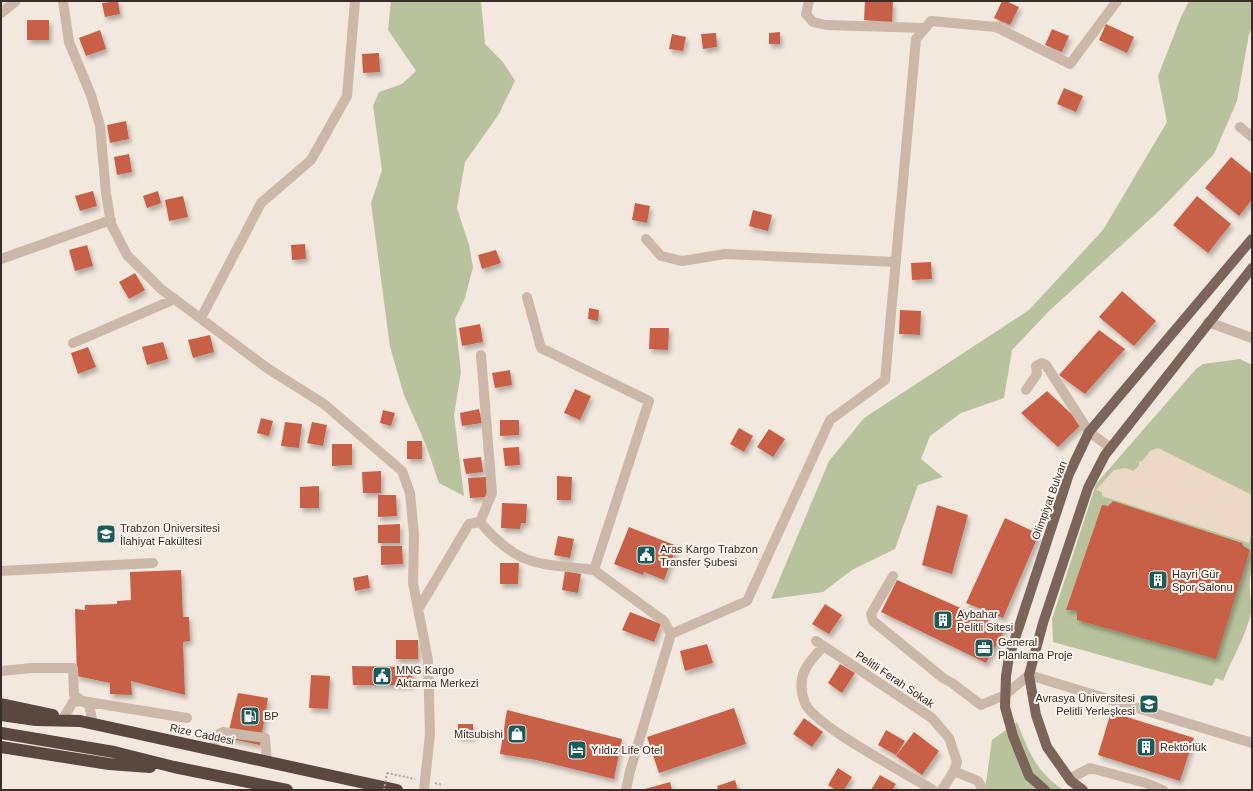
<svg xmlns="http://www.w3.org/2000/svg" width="1253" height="791" font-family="Helvetica,sans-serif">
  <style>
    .green { fill: #b8c39d }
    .plaza { fill: #ebd9c5 }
    .building { fill: #c86147; filter: url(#shadow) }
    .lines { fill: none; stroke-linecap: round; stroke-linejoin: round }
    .path { stroke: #b8a193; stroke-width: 2; stroke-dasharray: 2 2; stroke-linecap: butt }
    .minor { stroke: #ccb8a9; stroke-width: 10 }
    .major { stroke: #7b645a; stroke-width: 10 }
    .highway { stroke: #5a4740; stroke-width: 12 }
    .path-bridge { stroke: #b8a193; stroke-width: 2; stroke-dasharray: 2 2; stroke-linecap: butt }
    .labels { text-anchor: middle; stroke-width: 4; stroke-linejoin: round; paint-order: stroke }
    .street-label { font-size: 11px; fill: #392d29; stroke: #faf3eb }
    .poi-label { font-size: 11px; fill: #392d29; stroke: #faf3eb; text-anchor: start }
  </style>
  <defs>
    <filter id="shadow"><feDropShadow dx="2.5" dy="4" stdDeviation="2" flood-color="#0004"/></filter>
  </defs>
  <rect width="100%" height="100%" fill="#f3e8de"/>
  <path class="green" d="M 391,1 L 481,1 L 485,44 L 503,62 L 515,81 L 499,114 L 465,162 L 457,208 L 469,245 L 473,267 L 465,298 L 455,319 L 461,372 L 454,415 L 464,496 L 439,483 L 426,445 L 404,395 L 390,347 L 371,203 L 382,170 L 373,106 L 379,92 L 402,84 L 416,71 L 388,30 Z
    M 1189,1 L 1252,1 L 1252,29 L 1249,34 L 1237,101 L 1214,154 L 1160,210 L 1049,311 L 1012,350 L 1004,398 L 961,413 L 930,436 L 921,459 L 943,477 L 918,485 L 895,549 L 852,570 L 823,592 L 771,599 L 829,461 L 864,418 L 1029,310 L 1103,230 L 1167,122 L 1158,76 L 1181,17 Z
    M 1240,359 L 1252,365 L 1252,571 C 1246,584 1253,600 1251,614 C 1245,637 1232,659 1223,681 L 1216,678 L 1212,686 L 1053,642 L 1052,619 L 1096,484 L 1196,369 L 1203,364 Z
    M 1017,722 C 1029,752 1035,770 1063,790 L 985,790 L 992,740 Z"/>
  <path class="plaza" d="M 1158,448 L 1252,495 L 1252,531 L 1249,543 L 1102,496 L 1102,492 L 1096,490 L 1114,470 L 1126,468 L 1133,471 L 1139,466 L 1139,462 L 1143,460 L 1150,451 Z"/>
  <path class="building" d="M 118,1 L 120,14 L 105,17 L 102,3 Z
    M 865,1 L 893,2 L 892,22 L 864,20 Z
    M 1002,1 L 1006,1 L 1019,7 L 1010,25 L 994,18 Z
    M 27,20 L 49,20 L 49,40 L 27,40 Z
    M 1106,24 L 1134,37 L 1127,53 L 1099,40 Z
    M 1052,29 L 1069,36 L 1062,52 L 1045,45 Z
    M 100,30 L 106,49 L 86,56 L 79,38 Z
    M 780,32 L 780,44 L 769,44 L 769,33 Z
    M 716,33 L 717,47 L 703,49 L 701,34 Z
    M 672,34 L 686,37 L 683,51 L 669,49 Z
    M 379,53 L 380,72 L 363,73 L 362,54 Z
    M 1064,88 L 1083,96 L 1076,112 L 1057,104 Z
    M 126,121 L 129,139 L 110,143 L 107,125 Z
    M 129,154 L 132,172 L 117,175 L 114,157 Z
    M 1231,157 L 1252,174 L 1252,200 L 1239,216 L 1205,188 Z
    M 93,191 L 97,206 L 80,211 L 75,196 Z
    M 158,191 L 161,203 L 147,208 L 143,196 Z
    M 183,196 L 188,217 L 169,221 L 165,200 Z
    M 1197,196 L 1231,224 L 1208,253 L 1173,225 Z
    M 635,203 L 650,206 L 647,223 L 632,220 Z
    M 753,210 L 772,215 L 768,231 L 749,226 Z
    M 305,244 L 306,259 L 292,260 L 291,245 Z
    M 87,245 L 93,266 L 75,271 L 69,250 Z
    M 496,250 L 501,263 L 482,269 L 478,255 Z
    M 931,262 L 932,279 L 912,280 L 911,263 Z
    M 135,273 L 145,290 L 129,299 L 119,282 Z
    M 1122,291 L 1156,321 L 1134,346 L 1099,317 Z
    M 589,308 L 599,310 L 598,321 L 588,319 Z
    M 900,310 L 921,311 L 920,335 L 899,334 Z
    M 480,324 L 483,342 L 462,346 L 459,328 Z
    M 650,328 L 669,328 L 668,350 L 649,349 Z
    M 1099,330 L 1125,349 L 1085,394 L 1059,375 Z
    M 210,335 L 214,352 L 193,358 L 188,340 Z
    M 163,342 L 168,359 L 147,365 L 142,347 Z
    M 88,347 L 96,367 L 78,374 L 71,353 Z
    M 510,370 L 512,385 L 495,388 L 492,373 Z
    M 575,389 L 591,396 L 580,420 L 564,413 Z
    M 1047,391 L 1082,424 L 1058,447 L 1021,413 Z
    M 479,409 L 482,423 L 462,426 L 460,413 Z
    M 383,410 L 395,413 L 391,426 L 380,423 Z
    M 261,418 L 273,421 L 269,436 L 257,433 Z
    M 500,420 L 519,420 L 519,435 L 500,436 Z
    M 285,422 L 302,424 L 299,448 L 281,446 Z
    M 312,422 L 327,425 L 323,446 L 307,443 Z
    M 739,428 L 753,436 L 744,452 L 730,444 Z
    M 769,429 L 785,439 L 773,457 L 757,447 Z
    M 407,441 L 422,441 L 422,459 L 407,459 Z
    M 332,444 L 352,444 L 352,465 L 332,466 Z
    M 519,447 L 520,465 L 505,466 L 503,448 Z
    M 481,457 L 483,472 L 466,474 L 463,459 Z
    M 381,471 L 381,493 L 363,493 L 362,472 Z
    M 557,476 L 572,477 L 571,500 L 557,500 Z
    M 486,477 L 487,497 L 470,498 L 468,478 Z
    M 319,486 L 319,508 L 300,508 L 300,487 Z
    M 378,495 L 396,495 L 397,516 L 378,517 Z
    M 1113,501 L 1242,543 L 1243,546 L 1250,550 L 1216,659 L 1077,620 L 1077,610 L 1066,610 L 1102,505 L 1108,506 Z
    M 502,503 L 527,504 L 526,523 L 521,523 L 520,529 L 501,528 Z
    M 937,505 L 968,515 L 952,574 L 922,565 Z
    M 1005,518 L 1039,534 L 1003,618 L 966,603 Z
    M 400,524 L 400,543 L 378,543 L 378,525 Z
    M 629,527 L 677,546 L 664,580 L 644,572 L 643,575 L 614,564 Z
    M 558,536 L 574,539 L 570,558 L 554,555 Z
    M 381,546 L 402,546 L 403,564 L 381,565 Z
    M 500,563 L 519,563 L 518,584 L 500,584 Z
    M 181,570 L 183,617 L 189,617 L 190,641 L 183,642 L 185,695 L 131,681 L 132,695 L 110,694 L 110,683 L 77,676 L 75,609 L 85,610 L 85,605 L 117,604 L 117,601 L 131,600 L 130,572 Z
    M 565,571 L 581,574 L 578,593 L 562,590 Z
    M 368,575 L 370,588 L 355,591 L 353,578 Z
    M 897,580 L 1006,628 L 986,663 L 881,612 Z
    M 825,604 L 842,615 L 829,634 L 812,624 Z
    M 630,612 L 661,624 L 654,642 L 622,630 Z
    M 396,640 L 418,640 L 418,659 L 396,659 Z
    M 707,644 L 713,663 L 685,671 L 680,651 Z
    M 840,664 L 855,673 L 842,693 L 828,683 Z
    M 352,666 L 412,667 L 412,685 L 353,685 Z
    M 311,675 L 330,676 L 328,709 L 309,708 Z
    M 238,693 L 268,698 L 260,745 L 227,738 Z
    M 734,708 L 746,744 L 659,773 L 647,737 Z
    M 507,710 L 622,739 L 614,779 L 536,760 L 500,754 Z
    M 1111,712 L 1194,738 L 1180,781 L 1098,755 Z
    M 804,718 L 823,732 L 812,747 L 793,734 Z
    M 458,724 L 473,724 L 473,737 L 458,737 Z
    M 886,730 L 905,741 L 896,755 L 878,745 Z
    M 914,732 L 939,751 L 922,775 L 896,756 Z
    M 838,768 L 852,777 L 844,790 L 836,790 L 828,785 Z
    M 880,775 L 896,784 L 892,790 L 871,790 Z
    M 735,780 L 738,790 L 718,790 L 717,786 Z
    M 670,782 L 672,790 L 645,790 L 645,789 Z"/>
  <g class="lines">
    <path class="path" d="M 387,773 L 415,779
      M 435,783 L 443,785"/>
    <path class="minor" d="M 63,1 L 69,42 L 91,95 L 100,126 L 106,193 L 111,224 L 127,255 L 161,289 L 267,368 L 324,404 L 402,471 L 410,493 L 414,535 L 413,583 L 428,660 L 430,734 L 424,790
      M 809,1 L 806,14 L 813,22 L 826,25 L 925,28
      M 1,13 L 16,1
      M 1240,127 L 1252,137
      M 646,239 L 661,256 L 682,261 L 725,254 L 896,262
      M 1,259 L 111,220
      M 201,318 L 261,203 L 311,160 L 347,96 L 355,1
      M 1208,322 L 1252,338
      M 73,343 L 175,299
      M 1026,390 L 1037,374 L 1036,366 L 1042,363 L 1046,365 L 1089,432 L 1111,448
      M 480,522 L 492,493 L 481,355
      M 594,570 L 664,621 L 671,634
      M 1,571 L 153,563
      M 893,576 L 871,614 L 873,621 L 943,678 L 952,683 L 981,705 L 1005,695 L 1029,675 L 1252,743
      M 419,608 L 469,524 L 480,522 C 519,568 538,563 594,570 L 649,401 L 541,348 L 527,297
      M 816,641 L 932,718 L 949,738 L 957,762 L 954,771 L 942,790
      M 824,646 C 807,663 795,677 805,703 C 813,725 909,775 933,790
      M 1,671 L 32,668 L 73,668 L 74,695 L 82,701 L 187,718
      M 64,717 L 73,702 L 82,701 L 89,705 L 93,724
      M 213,750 L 217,735 L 223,732 L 265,738 L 267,762
      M 954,771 L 978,781 L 983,790
      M 1069,779 L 1090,768 L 1146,783 L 1163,790
      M 626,790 L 630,771 L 671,634 L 747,601 L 830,420 L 885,380 L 916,39 L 931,21 L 996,27 L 1070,64 L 1117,1"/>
    <path class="major" d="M 1045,790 L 1029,776 L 1013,736 L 1005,707 L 1006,676 L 1009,657 L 1069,474 L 1089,432 L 1252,239
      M 1083,790 L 1071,781 L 1047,747 L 1036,715 L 1029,675 L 1043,623 L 1088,488 L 1105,455 L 1252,268"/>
    <path class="highway" d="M 1,704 L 53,715
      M 1,715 L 36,720 L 80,721 L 397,790
      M 1,733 L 114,752 L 174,767 L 287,790
      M 1,747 L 109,764 L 150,767"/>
    <path class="path-bridge" d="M 384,790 L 387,773"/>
  </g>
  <defs>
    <g id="university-square" transform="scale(1)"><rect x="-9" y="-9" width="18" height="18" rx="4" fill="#1d5a5c" stroke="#faf3eb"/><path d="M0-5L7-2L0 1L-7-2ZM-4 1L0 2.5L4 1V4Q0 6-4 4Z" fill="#fff"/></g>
    <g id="civic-square" transform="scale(1)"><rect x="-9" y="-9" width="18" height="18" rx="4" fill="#1d5a5c" stroke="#faf3eb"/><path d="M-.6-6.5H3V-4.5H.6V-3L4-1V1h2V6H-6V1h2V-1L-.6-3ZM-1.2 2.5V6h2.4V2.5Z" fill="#fff"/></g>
    <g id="building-square" transform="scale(1)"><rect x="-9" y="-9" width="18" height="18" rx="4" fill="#1d5a5c" stroke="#faf3eb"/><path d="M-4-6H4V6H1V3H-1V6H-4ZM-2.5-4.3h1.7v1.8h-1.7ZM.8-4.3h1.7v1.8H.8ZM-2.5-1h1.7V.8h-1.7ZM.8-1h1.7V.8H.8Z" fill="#fff"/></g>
    <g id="office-square" transform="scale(1)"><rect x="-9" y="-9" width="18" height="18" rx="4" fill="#1d5a5c" stroke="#faf3eb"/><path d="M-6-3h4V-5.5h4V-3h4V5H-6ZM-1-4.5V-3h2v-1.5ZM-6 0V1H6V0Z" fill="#fff"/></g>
    <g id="fuel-square" transform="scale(1)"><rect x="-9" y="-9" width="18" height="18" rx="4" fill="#1d5a5c" stroke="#faf3eb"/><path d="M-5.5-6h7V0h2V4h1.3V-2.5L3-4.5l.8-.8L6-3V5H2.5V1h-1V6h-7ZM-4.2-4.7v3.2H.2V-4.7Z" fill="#fff"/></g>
    <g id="shop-square" transform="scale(1)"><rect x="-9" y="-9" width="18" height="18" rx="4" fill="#1d5a5c" stroke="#faf3eb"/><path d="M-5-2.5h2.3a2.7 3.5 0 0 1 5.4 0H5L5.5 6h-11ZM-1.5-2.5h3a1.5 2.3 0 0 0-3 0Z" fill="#fff"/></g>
    <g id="hotel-square" transform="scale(1)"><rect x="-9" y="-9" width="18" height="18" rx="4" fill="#1d5a5c" stroke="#faf3eb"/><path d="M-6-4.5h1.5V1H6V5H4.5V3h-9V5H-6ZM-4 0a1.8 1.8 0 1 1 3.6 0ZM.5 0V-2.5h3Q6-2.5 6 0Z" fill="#fff"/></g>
  </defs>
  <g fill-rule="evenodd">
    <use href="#university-square" x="106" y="534"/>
    <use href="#civic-square" x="646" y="555"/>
    <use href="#building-square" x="1158" y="580"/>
    <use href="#building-square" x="943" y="620"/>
    <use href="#office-square" x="984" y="648"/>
    <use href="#civic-square" x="382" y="676"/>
    <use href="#university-square" x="1149" y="704"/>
    <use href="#fuel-square" x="250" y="716"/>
    <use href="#shop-square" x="517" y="734"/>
    <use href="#building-square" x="1146" y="747"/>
    <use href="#hotel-square" x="577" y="750"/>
  </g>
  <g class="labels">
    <g class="street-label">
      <text transform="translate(1049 500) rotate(-70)" y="4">Olimpiyat Bulvarı</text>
      <text transform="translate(895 679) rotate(34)" y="4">Pelitli Ferah Sokak</text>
      <text transform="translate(202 734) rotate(12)" y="4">Rize Caddesi</text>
    </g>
    <g class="poi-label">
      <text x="120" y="532">Trabzon Üniversitesi<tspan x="120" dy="13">İlahiyat Fakültesi</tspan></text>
      <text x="660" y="553">Aras Kargo Trabzon<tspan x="660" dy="13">Transfer Şubesi</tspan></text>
      <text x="1172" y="578">Hayri Gür<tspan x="1172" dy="13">Spor Salonu</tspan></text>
      <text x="957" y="618">Aybahar<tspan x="957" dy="13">Pelitli Sitesi</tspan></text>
      <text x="998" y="646">General<tspan x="998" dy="13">Planlama Proje</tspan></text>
      <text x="396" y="674">MNG Kargo<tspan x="396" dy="13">Aktarma Merkezi</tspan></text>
      <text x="1135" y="702" text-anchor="end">Avrasya Üniversitesi<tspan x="1135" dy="13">Pelitli Yerleşkesi</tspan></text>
      <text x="264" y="720">BP</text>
      <text x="503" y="738" text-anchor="end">Mitsubishi</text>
      <text x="1160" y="751">Rektörlük</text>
      <text x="591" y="754">Yıldız Life Otel</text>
    </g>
  </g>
  <rect width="1253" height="791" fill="none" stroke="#392d29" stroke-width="4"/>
</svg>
